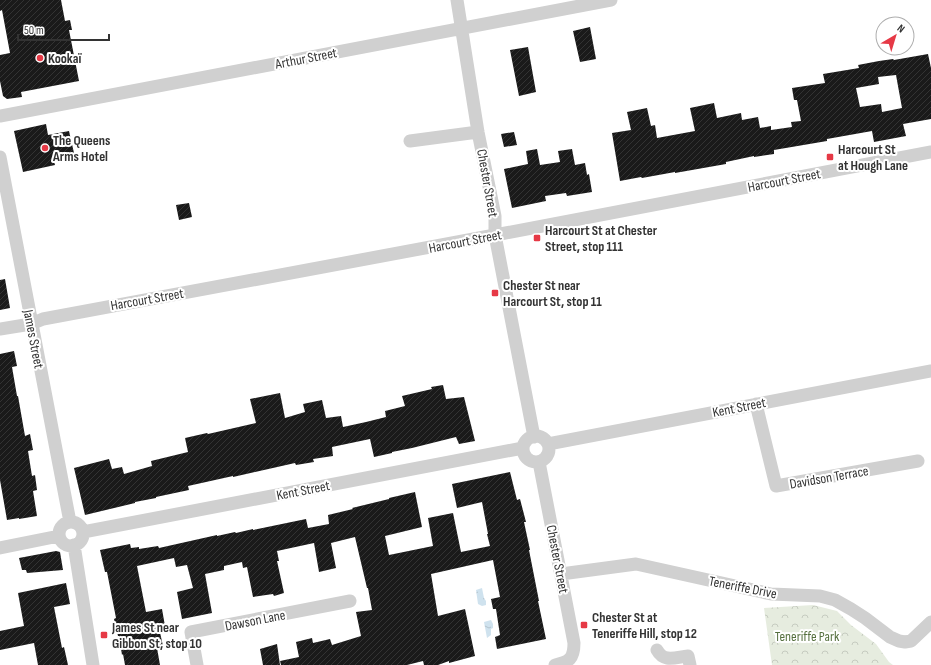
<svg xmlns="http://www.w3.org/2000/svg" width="931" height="665" font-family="'Sofia Sans Condensed',sans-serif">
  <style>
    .forest { fill: url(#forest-crowns) }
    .water { fill: url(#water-ripples) }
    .building { fill: url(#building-hatch); fill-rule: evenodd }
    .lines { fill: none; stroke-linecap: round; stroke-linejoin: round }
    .minor { stroke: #d0d0d0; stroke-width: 13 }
    .poi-dot { fill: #e63946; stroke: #fff; stroke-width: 1.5 }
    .labels { text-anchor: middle; stroke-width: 4; stroke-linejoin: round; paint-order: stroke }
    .poi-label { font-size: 14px; font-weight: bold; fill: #333; stroke: #fff; text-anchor: start }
    .street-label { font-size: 14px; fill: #333; stroke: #fff }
    .park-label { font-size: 14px; fill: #56703f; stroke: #fff }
  </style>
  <defs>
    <pattern id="forest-crowns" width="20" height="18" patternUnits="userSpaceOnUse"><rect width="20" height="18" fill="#e6ecdf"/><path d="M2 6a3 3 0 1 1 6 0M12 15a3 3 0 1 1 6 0" fill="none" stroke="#c6cbc0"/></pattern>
    <pattern id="water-ripples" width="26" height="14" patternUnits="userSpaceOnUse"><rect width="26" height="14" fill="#cfe2ee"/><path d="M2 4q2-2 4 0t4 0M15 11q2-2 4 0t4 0" fill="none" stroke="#b2c2cd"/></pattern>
    <pattern id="building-hatch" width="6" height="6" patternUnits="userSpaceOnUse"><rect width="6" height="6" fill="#1a1a1a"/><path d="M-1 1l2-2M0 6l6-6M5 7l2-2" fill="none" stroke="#333"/></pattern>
  </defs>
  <rect width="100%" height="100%" fill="#fff"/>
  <path class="forest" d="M 813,605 L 837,611 L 851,625 L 876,644 L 889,662 L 893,665 L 772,665 L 764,608 Z"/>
  <path class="water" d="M 482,588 L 484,598 L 486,601 L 486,605 L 482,606 L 478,604 L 476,590 Z
    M 491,620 L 493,624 L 493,628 L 491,629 L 491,635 L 487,638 L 484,622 Z"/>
  <path class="building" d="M 0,0 L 61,0 L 65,21 L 70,20 L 72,30 L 69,30 L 79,81 L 21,92 L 22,97 L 7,99 L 3,96 L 0,81 L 0,55 L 10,53 L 2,10 L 0,11 Z
    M 590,27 L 596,59 L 580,62 L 573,31 Z
    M 528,47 L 536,92 L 519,96 L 510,50 Z
    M 928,54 L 931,68 L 931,119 L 903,124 L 906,136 L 874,142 L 872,131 L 827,139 L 827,141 L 774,150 L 774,154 L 754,157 L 754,156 L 726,162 L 726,164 L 675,173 L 675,172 L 642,178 L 641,177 L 620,181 L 612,133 L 631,130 L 627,112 L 647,108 L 651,126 L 655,125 L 657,138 L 695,131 L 690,108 L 714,103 L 717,118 L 741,113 L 742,120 L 758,117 L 760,128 L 771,126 L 771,130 L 792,127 L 791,122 L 801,121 L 797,100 L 794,100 L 792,88 L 825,83 L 823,74 L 859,68 L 858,65 L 879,61 L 893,59 L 894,60 ZM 896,75 L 902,108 L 882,112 L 881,104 L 860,107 L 856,88 L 879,84 L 878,77 Z
    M 46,124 L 48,135 L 69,131 L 74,153 L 53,158 L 55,165 L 23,172 L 14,131 Z
    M 514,132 L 517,145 L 504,147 L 501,134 Z
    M 537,149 L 540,165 L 560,162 L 558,151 L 572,149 L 575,165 L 585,163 L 587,175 L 589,174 L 592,192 L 567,196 L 566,193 L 545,196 L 546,201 L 512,208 L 504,169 L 528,164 L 526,151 Z
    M 189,203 L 192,217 L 179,220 L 176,205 Z
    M 5,279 L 10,308 L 0,310 L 0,280 Z
    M 14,351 L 17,366 L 12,367 L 17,396 L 18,396 L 25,436 L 30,434 L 33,450 L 28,451 L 32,476 L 35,475 L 37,490 L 33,491 L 37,516 L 19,519 L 19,518 L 7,520 L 0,480 L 0,354 Z
    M 443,385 L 446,399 L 464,397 L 475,441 L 459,444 L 456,437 L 412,448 L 392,452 L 392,453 L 374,457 L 370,439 L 332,447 L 333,456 L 313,459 L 314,462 L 296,465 L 295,463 L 233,477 L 233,476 L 188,486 L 189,490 L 156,497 L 156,498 L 135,502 L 135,503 L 85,515 L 74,468 L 109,459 L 112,469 L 122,467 L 124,474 L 152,466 L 151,461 L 188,452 L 185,438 L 207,433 L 208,434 L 256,423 L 250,399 L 280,393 L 285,418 L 305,412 L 303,404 L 322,400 L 326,418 L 341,416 L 343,427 L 366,422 L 386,417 L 385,411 L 405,406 L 402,396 L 432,389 L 431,387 Z
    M 510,472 L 517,500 L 520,499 L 526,522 L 524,522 L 530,550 L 529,550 L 539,601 L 538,601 L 546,639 L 497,649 L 495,637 L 500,635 L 496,609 L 493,609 L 491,599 L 500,597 L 493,560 L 431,574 L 438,616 L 465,609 L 475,656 L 449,663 L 449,661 L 438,665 L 424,665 L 423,661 L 407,665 L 281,665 L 280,661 L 299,657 L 296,642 L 312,638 L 313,643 L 330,639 L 332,645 L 361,636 L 356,612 L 372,610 L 368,588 L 367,588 L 355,537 L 331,543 L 336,568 L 319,572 L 314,543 L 277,551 L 279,561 L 277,561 L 284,593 L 274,596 L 273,594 L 253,597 L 247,567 L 243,568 L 242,562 L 224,566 L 224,570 L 205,574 L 212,613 L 182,619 L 177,592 L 193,588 L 187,565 L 176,567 L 174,558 L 137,566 L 146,612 L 162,609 L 165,626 L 159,628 L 163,646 L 157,648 L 160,665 L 125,665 L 123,654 L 122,655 L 119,636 L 118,636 L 114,619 L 116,618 L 107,572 L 105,572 L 100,550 L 130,544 L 131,548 L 139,547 L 139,549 L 158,546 L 159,548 L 217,535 L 217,536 L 235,532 L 236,533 L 253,529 L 253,530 L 306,519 L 308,528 L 329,524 L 328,515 L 353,509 L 352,508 L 389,499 L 389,498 L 415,492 L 422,527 L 385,536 L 389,555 L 433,546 L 428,518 L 453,513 L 461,552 L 490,546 L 487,534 L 488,534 L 482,502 L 457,508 L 452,484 Z
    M 56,551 L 60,552 L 63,570 L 27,573 L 26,570 L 22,570 L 19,558 Z
    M 66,583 L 70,604 L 54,607 L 62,648 L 64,647 L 68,665 L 38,665 L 34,643 L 0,650 L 0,631 L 24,626 L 18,593 Z
    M 277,644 L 280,665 L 263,665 L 260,649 Z"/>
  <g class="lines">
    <path class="minor" d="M 457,0 L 478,132 L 495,216 L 495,235 L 534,437
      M 0,116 L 611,0
      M 410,141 L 478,132
      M 0,157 L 70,522
      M 0,329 L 31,324 L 43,319 L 495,235 L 931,152
      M 756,404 L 776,486 L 918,461
      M523 449a13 13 0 1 1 26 0a13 13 0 1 1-26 0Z
      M 548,444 L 931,371
      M 539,462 L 574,643 C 574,659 569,662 555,665
      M59 534a12 12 0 1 1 24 0a12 12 0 1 1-24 0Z
      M 83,532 L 523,448
      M 74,545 L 93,665
      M 0,548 L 59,536
      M 561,574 L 636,564 L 771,594 L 820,596 L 835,600 L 851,609 L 865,618 L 890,637 L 899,641 L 905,642 L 911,641 L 931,622
      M 657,650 C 664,663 676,657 688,656 L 690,665
      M 197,665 L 191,632 L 350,601"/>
  </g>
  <g class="poi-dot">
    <circle cx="40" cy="58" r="4"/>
    <circle cx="45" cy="148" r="4"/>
    <rect x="826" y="153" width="8" height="8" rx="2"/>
    <rect x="533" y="234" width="8" height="8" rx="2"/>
    <rect x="491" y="289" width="8" height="8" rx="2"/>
    <rect x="580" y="621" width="8" height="8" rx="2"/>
    <rect x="100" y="631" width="8" height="8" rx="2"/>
  </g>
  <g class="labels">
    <g class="poi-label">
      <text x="48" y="63">Kookaï</text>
      <text x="53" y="145">The Queens<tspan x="53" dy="16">Arms Hotel</tspan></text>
      <text x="838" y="154">Harcourt St<tspan x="838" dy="16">at Hough Lane</tspan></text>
      <text x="545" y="235">Harcourt St at Chester<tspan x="545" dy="16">Street, stop 111</tspan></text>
      <text x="503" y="290">Chester St near<tspan x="503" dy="16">Harcourt St, stop 11</tspan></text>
      <text x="592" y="622">Chester St at<tspan x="592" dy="16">Teneriffe Hill, stop 12</tspan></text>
      <text x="112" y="632">James St near<tspan x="112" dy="16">Gibbon St, stop 10</tspan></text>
    </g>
    <g class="street-label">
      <text transform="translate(306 58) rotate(-11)" y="5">Arthur Street</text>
      <text transform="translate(784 180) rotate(-11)" y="5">Harcourt Street</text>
      <text transform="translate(488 183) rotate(80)" y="5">Chester Street</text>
      <text transform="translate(465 241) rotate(-11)" y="5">Harcourt Street</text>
      <text transform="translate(147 299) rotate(-10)" y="5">Harcourt Street</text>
      <text transform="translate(34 339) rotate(79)" y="5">James Street</text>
      <text transform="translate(739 407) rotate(-11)" y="5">Kent Street</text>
      <text transform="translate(829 477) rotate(-10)" y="5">Davidson Terrace</text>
      <text transform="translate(303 490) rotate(-11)" y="5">Kent Street</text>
      <text transform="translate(558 559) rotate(79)" y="5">Chester Street</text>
      <text transform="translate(743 587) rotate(11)" y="5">Teneriffe Drive</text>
      <text transform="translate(255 620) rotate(-11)" y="5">Dawson Lane</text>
    </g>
    <g class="park-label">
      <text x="807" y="641">Teneriffe Park</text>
    </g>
  </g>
  <g transform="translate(895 36) rotate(38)"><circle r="19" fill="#ffffff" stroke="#adadad"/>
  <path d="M0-3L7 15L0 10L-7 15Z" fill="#e63946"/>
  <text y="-6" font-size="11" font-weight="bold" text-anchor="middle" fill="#333333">N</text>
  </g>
  <path d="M18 34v6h91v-6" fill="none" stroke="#333333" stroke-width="2"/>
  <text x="24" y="34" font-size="12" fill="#333333" stroke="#ffffff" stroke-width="3" paint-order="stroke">50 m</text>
</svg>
